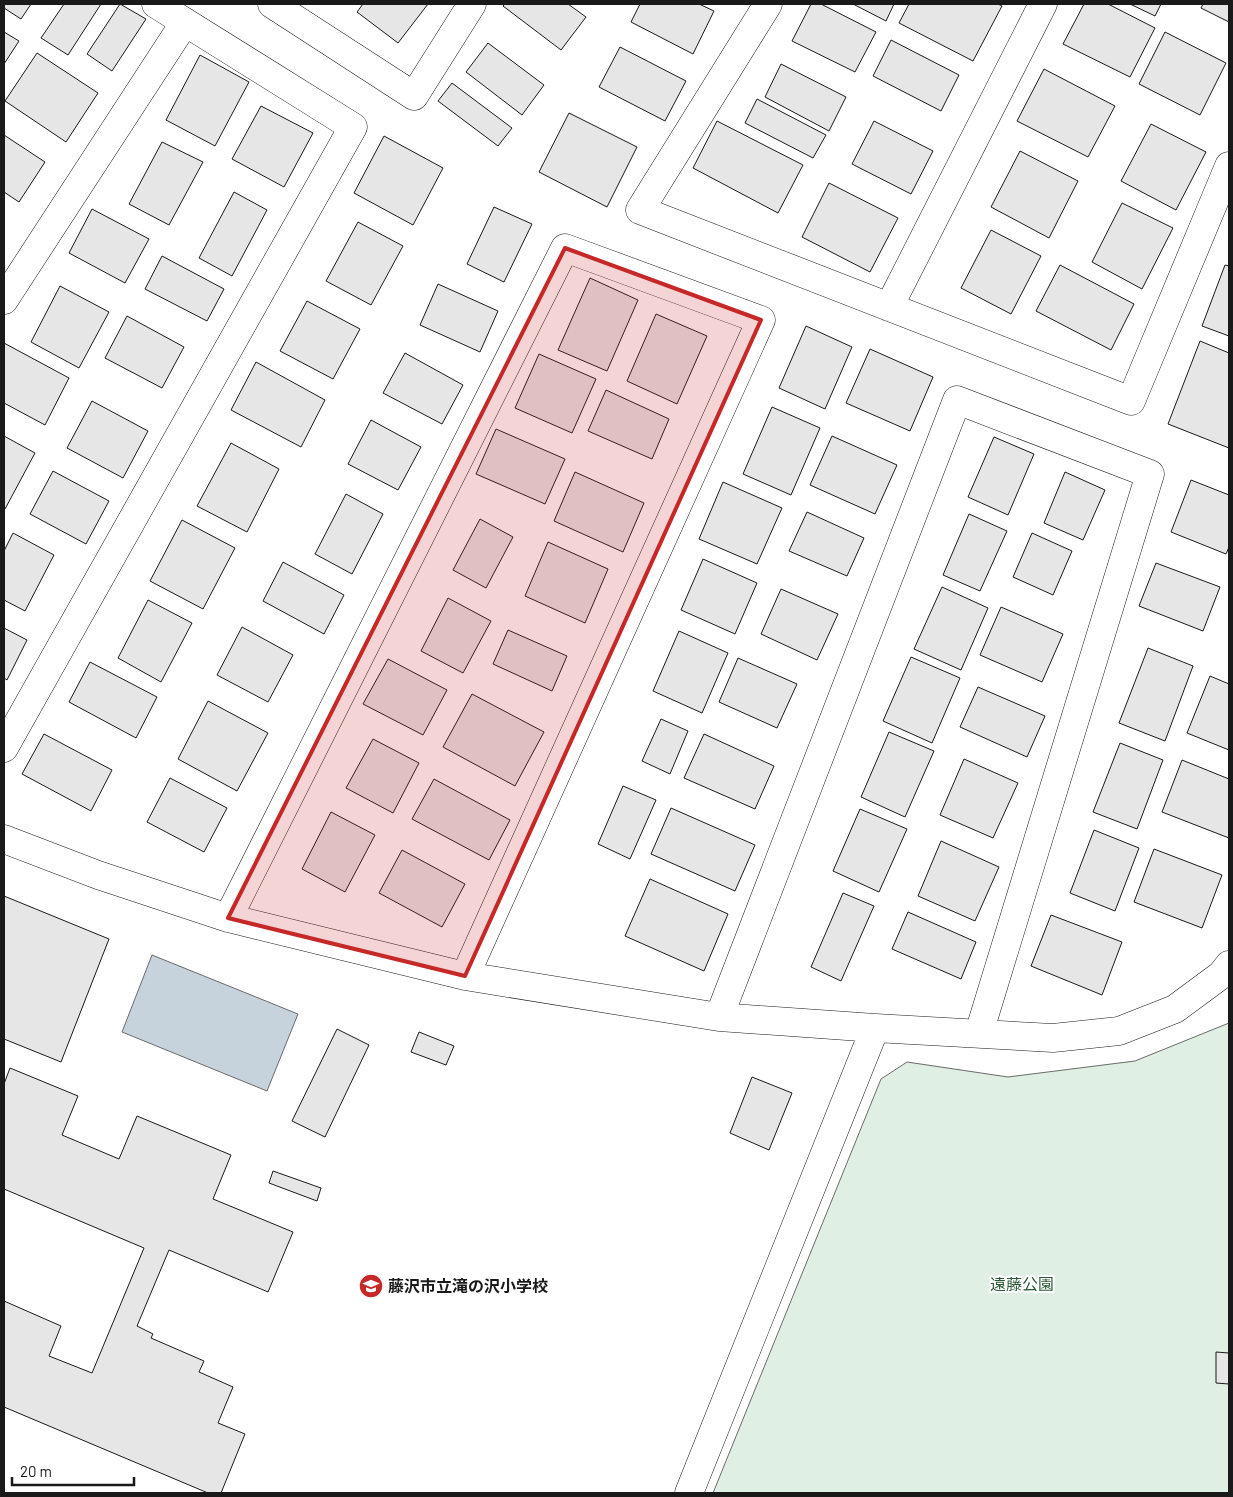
<svg xmlns="http://www.w3.org/2000/svg" width="1233" height="1497" font-family="Barlow,'Noto Sans JP',sans-serif">
  <style>
    .green { fill: #e0efe3; stroke: #6a6a6a }
    .water { fill: #c6d2dc; stroke: #6a6a6a }
    .building { fill: #e6e6e6; stroke: #1a1a1a }
    .lines { fill: none; stroke-linecap: round; stroke-linejoin: round }
    .minor-casing { stroke: #1a1a1a; stroke-width: 29 }
    .minor { stroke: #fff; stroke-width: 28 }
    .marked { fill: #c62828; fill-opacity: 0.2; stroke: #c62828; stroke-width: 4; stroke-linejoin: round }
    .labels { text-anchor: middle; stroke-width: 4; stroke-linejoin: round; paint-order: stroke }
    .park-label { font-size: 16px; fill: #2b5a34; stroke: #fff }
    .poi-label { font-size: 16px; font-weight: bold; fill: #1a1a1a; stroke: #fff; text-anchor: start }
  </style>
  <rect width="100%" height="100%" fill="#fff"/>
  <path class="green" d="M 1229,1023 L 1229,1493 L 713,1493 L 881,1079 L 907,1062 L 1008,1077 L 1135,1061 Z"/>
  <path class="water" d="M 152,955 L 298,1014 L 267,1091 L 122,1032 Z"/>
  <path class="building" d="M 4,4 L 31,4 L 21,19 L 4,8 Z
    M 64,4 L 101,4 L 68,55 L 41,38 Z
    M 120,4 L 146,19 L 112,71 L 87,54 Z
    M 363,4 L 428,4 L 398,43 L 357,12 Z
    M 505,4 L 568,4 L 586,17 L 561,50 L 503,6 Z
    M 640,4 L 699,4 L 714,11 L 693,54 L 631,22 Z
    M 811,4 L 821,4 L 876,32 L 855,72 L 792,41 Z
    M 853,4 L 894,4 L 886,21 Z
    M 909,4 L 998,4 L 1002,6 L 973,61 L 899,23 Z
    M 1084,4 L 1108,4 L 1155,28 L 1130,77 L 1063,44 Z
    M 1130,4 L 1161,4 L 1155,16 Z
    M 1203,4 L 1229,4 L 1229,22 L 1201,8 Z
    M 4,32 L 19,41 L 4,64 Z
    M 1165,32 L 1226,63 L 1200,115 L 1139,84 Z
    M 891,40 L 959,75 L 941,111 L 873,76 Z
    M 488,43 L 544,85 L 522,115 L 466,72 Z
    M 620,47 L 686,81 L 665,121 L 599,87 Z
    M 37,53 L 98,93 L 66,142 L 5,101 Z
    M 200,55 L 249,82 L 215,146 L 166,120 Z
    M 781,64 L 846,97 L 829,131 L 765,97 Z
    M 1044,69 L 1115,106 L 1088,157 L 1017,121 Z
    M 452,83 L 512,128 L 498,146 L 438,101 Z
    M 757,99 L 826,135 L 813,158 L 745,123 Z
    M 261,106 L 313,133 L 284,187 L 232,159 Z
    M 569,113 L 637,147 L 607,207 L 539,172 Z
    M 717,121 L 803,165 L 778,213 L 693,168 Z
    M 874,121 L 933,151 L 911,194 L 852,164 Z
    M 1151,124 L 1206,152 L 1176,210 L 1121,181 Z
    M 4,135 L 45,162 L 19,202 L 4,192 Z
    M 384,136 L 443,168 L 413,225 L 354,193 Z
    M 162,142 L 203,162 L 169,225 L 129,204 Z
    M 1020,151 L 1078,181 L 1049,238 L 991,207 Z
    M 829,183 L 898,218 L 870,272 L 802,237 Z
    M 234,192 L 267,210 L 232,276 L 199,258 Z
    M 1122,203 L 1173,228 L 1142,289 L 1092,262 Z
    M 494,207 L 532,224 L 504,282 L 467,264 Z
    M 92,209 L 149,239 L 125,283 L 69,253 Z
    M 358,222 L 403,246 L 371,305 L 326,281 Z
    M 991,230 L 1041,256 L 1011,314 L 961,288 Z
    M 162,256 L 224,289 L 207,321 L 145,289 Z
    M 1060,265 L 1134,304 L 1111,350 L 1036,311 Z
    M 1225,265 L 1229,266 L 1229,336 L 1202,326 Z
    M 590,278 L 638,300 L 607,371 L 558,350 Z
    M 438,284 L 498,311 L 480,352 L 420,325 Z
    M 60,286 L 109,312 L 79,368 L 31,342 Z
    M 307,301 L 360,329 L 333,379 L 280,351 Z
    M 656,314 L 707,336 L 677,404 L 627,381 Z
    M 127,316 L 184,347 L 162,388 L 105,358 Z
    M 806,326 L 852,347 L 825,409 L 779,388 Z
    M 1200,341 L 1229,353 L 1229,448 L 1168,424 Z
    M 4,343 L 69,378 L 45,425 L 4,403 Z
    M 870,349 L 933,377 L 910,431 L 846,403 Z
    M 405,353 L 463,385 L 442,424 L 383,393 Z
    M 539,354 L 596,379 L 572,433 L 515,408 Z
    M 256,362 L 325,400 L 301,447 L 231,410 Z
    M 606,390 L 669,419 L 652,459 L 588,431 Z
    M 92,401 L 148,431 L 123,478 L 67,448 Z
    M 772,407 L 820,428 L 791,495 L 743,474 Z
    M 371,420 L 421,447 L 398,490 L 348,464 Z
    M 496,429 L 565,459 L 545,504 L 476,474 Z
    M 4,436 L 35,453 L 5,509 L 4,509 Z
    M 832,436 L 897,465 L 875,514 L 810,485 Z
    M 994,437 L 1034,454 L 1008,515 L 968,497 Z
    M 231,443 L 279,469 L 247,532 L 197,506 Z
    M 53,471 L 109,501 L 86,544 L 30,514 Z
    M 575,472 L 644,503 L 623,552 L 554,521 Z
    M 1065,472 L 1105,490 L 1083,540 L 1044,523 Z
    M 1191,480 L 1229,495 L 1229,547 L 1226,554 L 1171,532 Z
    M 723,482 L 782,508 L 757,564 L 699,539 Z
    M 346,494 L 383,514 L 352,574 L 315,554 Z
    M 807,512 L 864,538 L 847,576 L 789,551 Z
    M 969,514 L 1007,531 L 980,591 L 943,575 Z
    M 480,519 L 513,537 L 486,588 L 453,570 Z
    M 182,520 L 235,548 L 203,609 L 150,581 Z
    M 13,533 L 54,555 L 25,611 L 4,600 L 4,551 Z
    M 1032,533 L 1072,551 L 1053,595 L 1013,577 Z
    M 548,542 L 608,569 L 585,623 L 525,596 Z
    M 703,559 L 757,583 L 735,634 L 681,610 Z
    M 283,562 L 344,595 L 324,634 L 263,601 Z
    M 1156,563 L 1220,587 L 1203,631 L 1139,606 Z
    M 942,587 L 988,608 L 961,670 L 914,649 Z
    M 781,589 L 838,614 L 817,660 L 761,634 Z
    M 448,598 L 491,621 L 463,673 L 421,651 Z
    M 148,600 L 192,623 L 161,682 L 118,658 Z
    M 1001,607 L 1063,634 L 1042,682 L 980,655 Z
    M 242,627 L 293,655 L 268,702 L 217,675 Z
    M 4,628 L 27,640 L 7,680 L 4,678 Z
    M 508,630 L 567,656 L 552,691 L 493,664 Z
    M 679,631 L 728,653 L 702,713 L 653,691 Z
    M 1148,648 L 1193,666 L 1165,741 L 1119,723 Z
    M 911,657 L 960,678 L 932,743 L 883,721 Z
    M 738,658 L 797,684 L 777,728 L 719,702 Z
    M 388,659 L 447,690 L 423,735 L 363,704 Z
    M 90,662 L 157,697 L 136,738 L 69,702 Z
    M 1210,676 L 1229,684 L 1229,750 L 1187,733 Z
    M 978,687 L 1045,716 L 1027,757 L 960,727 Z
    M 472,694 L 544,732 L 515,786 L 443,747 Z
    M 208,701 L 268,733 L 237,791 L 178,759 Z
    M 661,719 L 688,731 L 670,774 L 642,761 Z
    M 889,732 L 934,751 L 905,817 L 861,797 Z
    M 44,734 L 112,770 L 91,811 L 22,774 Z
    M 704,734 L 774,766 L 755,809 L 684,778 Z
    M 373,739 L 419,763 L 393,813 L 346,788 Z
    M 1120,743 L 1163,760 L 1137,829 L 1093,812 Z
    M 964,759 L 1018,783 L 993,838 L 940,815 Z
    M 1182,760 L 1229,779 L 1229,838 L 1162,812 Z
    M 170,778 L 227,808 L 204,852 L 147,822 Z
    M 434,779 L 510,820 L 489,860 L 412,819 Z
    M 623,786 L 656,800 L 630,859 L 598,844 Z
    M 671,808 L 755,845 L 735,891 L 651,854 Z
    M 860,809 L 907,829 L 879,892 L 833,871 Z
    M 331,812 L 375,835 L 345,892 L 302,869 Z
    M 1094,830 L 1139,848 L 1115,911 L 1070,893 Z
    M 941,841 L 999,867 L 975,921 L 918,896 Z
    M 1154,849 L 1222,875 L 1202,928 L 1134,902 Z
    M 402,850 L 465,884 L 442,927 L 379,893 Z
    M 650,879 L 728,914 L 704,971 L 625,936 Z
    M 843,893 L 874,906 L 841,981 L 811,967 Z
    M 4,896 L 109,939 L 61,1062 L 4,1039 Z
    M 908,912 L 976,942 L 961,979 L 892,949 Z
    M 1051,915 L 1122,942 L 1102,995 L 1031,966 Z
    M 337,1029 L 369,1045 L 325,1137 L 292,1121 Z
    M 419,1032 L 454,1046 L 446,1065 L 411,1052 Z
    M 10,1068 L 78,1096 L 62,1135 L 119,1159 L 137,1116 L 231,1155 L 213,1199 L 293,1232 L 268,1292 L 169,1250 L 137,1326 L 153,1334 L 151,1338 L 204,1361 L 199,1372 L 233,1387 L 218,1423 L 245,1434 L 221,1493 L 208,1493 L 4,1407 L 4,1301 L 61,1326 L 49,1356 L 92,1373 L 144,1248 L 4,1189 L 4,1084 Z
    M 752,1077 L 792,1093 L 769,1150 L 730,1133 Z
    M 273,1171 L 321,1188 L 317,1201 L 269,1183 Z
    M 1216,1352 L 1229,1353 L 1229,1384 L 1216,1383 Z"/>
  <g class="lines">
    <g class="minor-casing">
      <path id="minor" d="M 272,4 L 414,96 L 472,4
        M 768,4 L 640,210 L 1131,401 L 1229,166
        M 4,300 L 185,22
        M 889,307 L 1043,4
        M 4,748 L 353,127 L 156,4
        M 4,839 L 98,875 L 228,918 L 465,976 L 719,1017 L 875,1028 L 1053,1038 L 1119,1031 L 1175,1009 L 1221,975 L 1229,965
        M 228,918 L 565,248 L 761,320 L 465,976
        M 719,1017 L 957,400 L 1150,474 L 979,1033
        M 689,1493 L 875,1028"/>
    </g>
    <use href="#minor" class="minor"/>
  </g>
  <path class="marked" d="M 565,248 L 761,320 L 465,976 L 228,918 Z"/>
  <defs>
    <g id="school-disc" transform="scale(1.25)"><circle r="9.5" fill="#c62828" stroke="#fff"/><path d="M0-5L7-2L0 1L-7-2ZM-4 1L0 2.5L4 1V4Q0 6-4 4Z" fill="#fff"/></g>
  </defs>
  <g fill-rule="evenodd">
    <use href="#school-disc" x="371" y="1286"/>
  </g>
  <g class="labels">
    <g class="park-label">
      <text x="1022" y="1290">遠藤公園</text>
    </g>
    <g class="poi-label">
      <text x="388" y="1292">藤沢市立滝の沢小学校</text>
    </g>
  </g>
  <rect width="1233" height="1497" fill="none" stroke="#1a1a1a" stroke-width="10"/>
  <path d="M12 1477v8h122v-8" fill="none" stroke="#1a1a1a" stroke-width="2.5"/>
  <text x="20" y="1477" font-size="15" fill="#1a1a1a" stroke="#ffffff" stroke-width="4" paint-order="stroke">20 m</text>
</svg>
